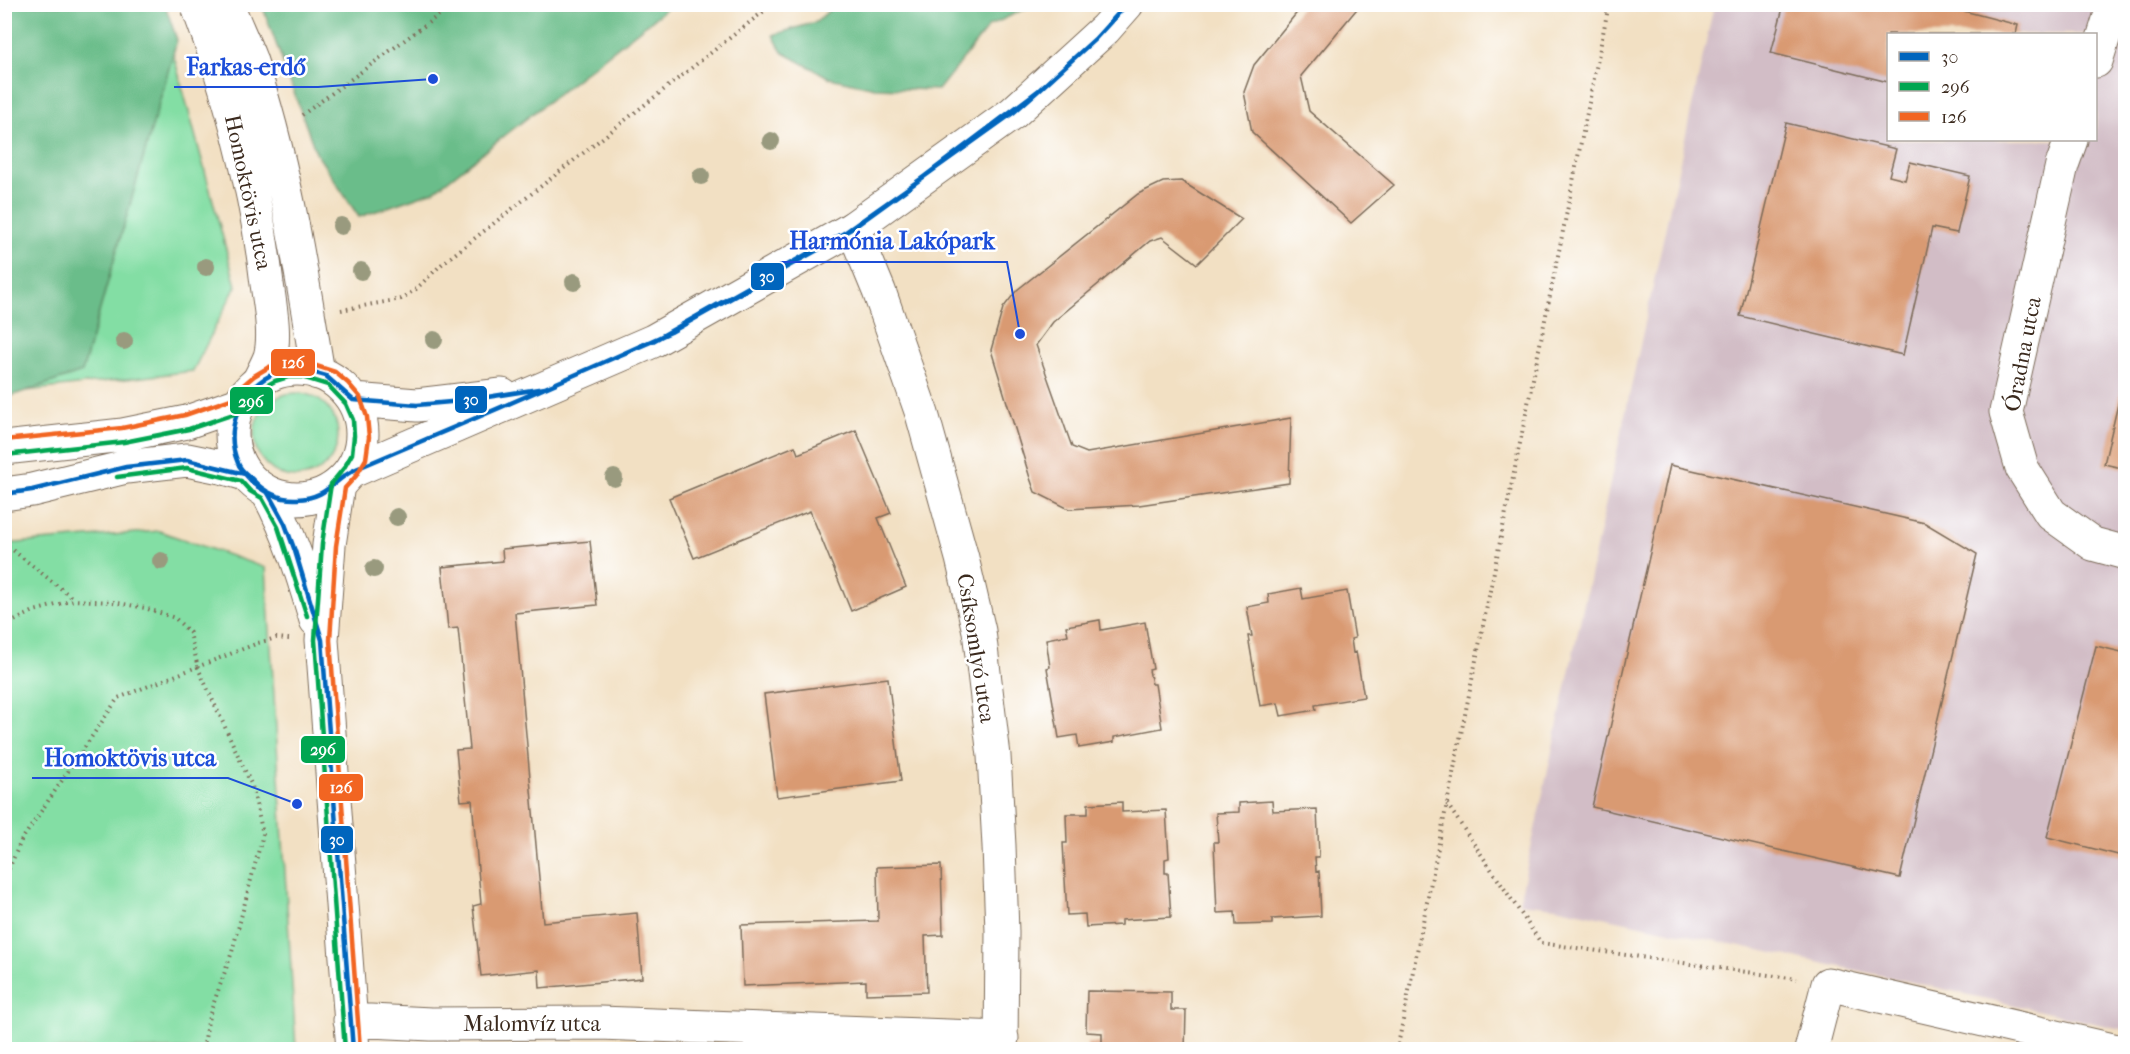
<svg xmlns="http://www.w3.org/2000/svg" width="2130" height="1054" font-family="'IM FELL French Canon',serif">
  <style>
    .industrial { fill: #d2bdc6; fill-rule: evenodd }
    .green { fill: #83dea4; stroke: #5f8461; stroke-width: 1.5 }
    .forest { fill: #6abd8a; stroke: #527454; stroke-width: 1.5 }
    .building { fill: #d99a72 }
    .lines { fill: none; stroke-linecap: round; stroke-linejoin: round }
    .minor-casing { stroke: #7b6a58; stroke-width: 35 }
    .secondary-casing { stroke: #7b6a58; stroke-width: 35 }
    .path { stroke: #7b6a58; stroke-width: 4; stroke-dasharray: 1.5 4.5; stroke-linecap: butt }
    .minor { stroke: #fff; stroke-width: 33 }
    .secondary { stroke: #fff; stroke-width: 33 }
    .bus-1-casing { stroke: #fff; stroke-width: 9 }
    .bus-2-casing { stroke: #fff; stroke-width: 9 }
    .bus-3-casing { stroke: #fff; stroke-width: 9 }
    .bus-1 { stroke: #0065bd; stroke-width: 4.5 }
    .bus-2 { stroke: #00a651; stroke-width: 4.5 }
    .bus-3 { stroke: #f26522; stroke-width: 4.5 }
    .tree { fill: #999a7e }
    .labels { text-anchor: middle; stroke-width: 5; stroke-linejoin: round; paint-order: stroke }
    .street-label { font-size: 22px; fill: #3b2a1e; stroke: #fff }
    .leader { fill: none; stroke: #1d4ed8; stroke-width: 2 }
    .callout-dot { fill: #1d4ed8; stroke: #fff; stroke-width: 2 }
    .callout-label { font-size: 24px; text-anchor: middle; font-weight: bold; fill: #1d4ed8; stroke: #fff; stroke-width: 5; stroke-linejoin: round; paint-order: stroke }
    .line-badge { stroke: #fff; stroke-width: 2 }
    .badge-label { font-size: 16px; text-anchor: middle; font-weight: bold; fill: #fff }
  </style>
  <rect width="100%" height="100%" fill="#fff"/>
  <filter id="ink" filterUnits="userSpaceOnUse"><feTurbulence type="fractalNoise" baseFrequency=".0167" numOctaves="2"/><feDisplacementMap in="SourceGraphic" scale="12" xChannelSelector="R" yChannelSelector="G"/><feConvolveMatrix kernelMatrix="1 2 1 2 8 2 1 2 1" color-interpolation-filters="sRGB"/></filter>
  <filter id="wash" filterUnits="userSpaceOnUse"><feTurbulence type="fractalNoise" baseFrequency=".008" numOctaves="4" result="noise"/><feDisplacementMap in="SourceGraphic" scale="24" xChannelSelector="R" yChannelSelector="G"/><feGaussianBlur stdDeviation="1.35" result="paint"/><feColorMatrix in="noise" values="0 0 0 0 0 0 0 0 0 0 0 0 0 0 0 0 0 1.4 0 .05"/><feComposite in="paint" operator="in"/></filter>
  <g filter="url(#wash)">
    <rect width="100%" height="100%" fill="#f2e0c3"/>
    <path class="industrial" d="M 1714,5 L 2125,5 L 2125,1030 L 1907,981 L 1555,907 L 1519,903 ZM 1888,34 L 2096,34 L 2096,140 L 1888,140 Z"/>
    <path class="green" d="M 173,53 L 236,286 L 193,371 L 26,391 L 82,372 Z
      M254 435a42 42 0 1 1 84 0a42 42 0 1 1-84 0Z
      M 159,531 L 266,568 L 296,1049 L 5,1049 L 5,544 Z"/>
    <path class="forest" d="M 836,4 L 1033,4 L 1033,5 L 989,26 L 938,90 L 875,88 L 830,78 L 782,52 L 773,35 L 816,22 Z
      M 4,5 L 165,5 L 177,40 L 82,372 L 5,398 Z
      M 262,5 L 262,4 L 671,5 L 434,191 L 359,217 L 316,153 Z"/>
    <g id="blocks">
      <path class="building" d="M 1304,4 L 1361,4 L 1301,76 L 1309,111 L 1394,185 L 1351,223 L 1252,132 L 1244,92 L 1254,65 Z
        M 1784,4 L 1937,4 L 2018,25 L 2016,34 L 1888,34 L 1888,82 L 1771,53 Z
        M 1786,123 L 1896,149 L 1889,176 L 1905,180 L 1910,162 L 1970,176 L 1957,233 L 1932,228 L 1903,355 L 1740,316 Z
        M 1181,181 L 1242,219 L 1197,264 L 1162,237 L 1150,241 L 1053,322 L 1036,345 L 1072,447 L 1087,453 L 1291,418 L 1289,483 L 1139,505 L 1069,509 L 1035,492 L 1030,478 L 991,350 L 1003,308 L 1017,290 L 1138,194 L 1163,182 Z
        M 2125,374 L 2126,374 L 2126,469 L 2104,464 Z
        M 856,430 L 891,513 L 878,518 L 906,587 L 851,611 L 810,511 L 694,558 L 669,498 L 795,446 L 798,454 Z
        M 1670,465 L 1925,523 L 1977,554 L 1900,878 L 1592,807 Z
        M 590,541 L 597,605 L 515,613 L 543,922 L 637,913 L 642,978 L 540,988 L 539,970 L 481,976 L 473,906 L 481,904 L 472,800 L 461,801 L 456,750 L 470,749 L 458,628 L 448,629 L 442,567 L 503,561 L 502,549 Z
        M 1301,588 L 1303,599 L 1347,591 L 1355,638 L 1351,639 L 1353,653 L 1356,652 L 1364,697 L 1315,705 L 1316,710 L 1281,716 L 1278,703 L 1260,706 L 1248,636 L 1252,636 L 1247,607 L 1269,603 L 1268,594 Z
        M 1100,620 L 1101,630 L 1145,622 L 1153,669 L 1149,670 L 1152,684 L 1155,684 L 1162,728 L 1114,737 L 1114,742 L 1079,748 L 1077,735 L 1059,738 L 1047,668 L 1050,667 L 1046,639 L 1068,635 L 1066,626 Z
        M 2096,646 L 2126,653 L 2126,857 L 2047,837 Z
        M 888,678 L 901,781 L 777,797 L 764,694 Z
        M 1272,801 L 1273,811 L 1317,809 L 1319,857 L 1315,857 L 1316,872 L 1319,871 L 1321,916 L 1272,919 L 1272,924 L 1236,925 L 1235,912 L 1217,913 L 1214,842 L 1218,842 L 1216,813 L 1239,812 L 1239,803 Z
        M 1122,802 L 1122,812 L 1166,810 L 1169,858 L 1165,859 L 1165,873 L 1168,873 L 1171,917 L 1121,920 L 1121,925 L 1086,927 L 1085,914 L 1067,915 L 1063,843 L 1067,843 L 1066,814 L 1088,814 L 1088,804 Z
        M 941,865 L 943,935 L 925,936 L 927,992 L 866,994 L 866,981 L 743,986 L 741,925 L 878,921 L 877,867 Z
        M 1087,991 L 1171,992 L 1171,1010 L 1186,1010 L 1185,1050 L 1087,1050 L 1087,1043 L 1102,1043 L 1102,1033 L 1086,1032 Z"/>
    </g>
  </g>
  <g filter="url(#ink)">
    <use href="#blocks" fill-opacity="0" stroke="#7b6a58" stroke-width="1.5"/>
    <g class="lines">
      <g class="minor-casing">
        <path id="minor" d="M 197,4 C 231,95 256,188 267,284 C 270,305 276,336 270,357 C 267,365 262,374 258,382
          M 227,4 C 234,23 243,41 250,59 C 284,159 301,269 318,373
          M 2096,61 L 2114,4
          M 2071,140 L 2062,165 L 2006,412 L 2022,468 L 2051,514 L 2093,544 L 2126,553
          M 853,228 L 879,291 L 922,414 L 962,558 L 979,631 L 994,756 L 999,846 L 1002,932 L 1001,1050
          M 338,485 L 329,545 L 322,640 L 353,1050
          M 268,493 C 291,536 302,573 316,620
          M 350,1020 L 431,1024 L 600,1023 L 1002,1038
          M 1811,1050 L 1828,984 L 2113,1050"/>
      </g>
      <g class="secondary-casing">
        <path id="secondary" d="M232 434a65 65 0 1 1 130 0a65 65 0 1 1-130 0Z
          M 353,400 L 417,405 L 502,395
          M 4,448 L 123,435 L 187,422 L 239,404
          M 350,472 L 653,341 L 853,228 L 1013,113 L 1105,29 L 1127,4
          M 4,494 L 32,490 L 126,467 L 187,460 L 221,467 L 245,474"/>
      </g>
      <path class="path" d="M 302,115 L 454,4
        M 341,310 L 401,299 L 416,289 L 442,264 L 773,4
        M 4,543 L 74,599
        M 4,626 L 34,611 L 74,600 L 113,602 L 145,608 L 175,618 L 190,633 L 198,668 L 252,786 L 263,834 L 232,952 L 209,1016 L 203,1050
        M 1447,804 L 1541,943 L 1797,979
        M 4,880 L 21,841 L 118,698 L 258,643 L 276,638 L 289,639
        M 1397,1050 L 1609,4"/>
      <use href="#minor" class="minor"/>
      <use href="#secondary" class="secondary"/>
      <g class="bus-1-casing">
        <path id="bus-1" d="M 1095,39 L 1127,4
          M 1095,39 L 1127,4
          M 1039,90 L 1095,39
          M 1039,90 L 1095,39
          M 925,176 L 1039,90
          M 925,176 L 1013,113 L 1039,90
          M 602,363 L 653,341 L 853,228 L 925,176
          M 602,363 L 671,332 L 830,243 L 925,176
          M 298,368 L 326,376 L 353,400 L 417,405 L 462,401 L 545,388 C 482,416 419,442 356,469 C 333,480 328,498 297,499 C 280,500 264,492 253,480 C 248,475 240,470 238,463 C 224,431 239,391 271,375 C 279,371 289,370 298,368 Z
          M 545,388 L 602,363
          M 545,388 L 602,363
          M 4,494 L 32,490 L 126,467 L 187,460 L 245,474 L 255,485 L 268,493 L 285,524 L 295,551 L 322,640 L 353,1050"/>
      </g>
      <g class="bus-2-casing">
        <path id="bus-2" d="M 5,455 L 124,442 L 189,429 L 243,411 L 262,388 L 275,381 L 288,377 L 302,377 L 328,385 L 346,404 L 353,420 L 354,436 L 352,454 L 344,468 L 331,484 L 322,544 L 315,640 L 345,1050
          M 117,477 L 187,468 L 241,481 L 250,491 L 262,498 L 278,527 L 307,616"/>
      </g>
      <g class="bus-3-casing">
        <path id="bus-3" d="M 4,440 L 122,428 L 185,415 L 234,398 L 241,387 L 254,376 L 269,367 L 286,363 L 304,362 L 335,372 L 348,383 L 360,397 L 367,417 L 369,437 L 366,459 L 356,476 L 345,488 L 336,546 L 330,640 L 360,1049"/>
      </g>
      <use href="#bus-1" class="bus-1"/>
      <use href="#bus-2" class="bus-2"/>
      <use href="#bus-3" class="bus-3"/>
    </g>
    <g class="tree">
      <circle cx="771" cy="141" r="9"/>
      <circle cx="701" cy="176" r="9"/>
      <circle cx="341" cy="226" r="9"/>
      <circle cx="206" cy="267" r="9"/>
      <circle cx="361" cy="271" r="9"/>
      <circle cx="574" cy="282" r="9"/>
      <circle cx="434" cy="340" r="9"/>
      <circle cx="124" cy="341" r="9"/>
      <circle cx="614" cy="478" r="9"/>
      <circle cx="397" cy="517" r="9"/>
      <circle cx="161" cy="561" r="9"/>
      <circle cx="374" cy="569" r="9"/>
    </g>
  </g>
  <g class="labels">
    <g class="street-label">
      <text transform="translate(249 192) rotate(78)" y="8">Homoktövis utca</text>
      <text transform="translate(2022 354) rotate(-79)" y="8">Óradna utca</text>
      <text transform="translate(977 648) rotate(81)" y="8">Csíksomlyó utca</text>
      <text x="532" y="1031">Malomvíz utca</text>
    </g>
  </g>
  <path class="leader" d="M433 79L318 87H174M1020 334L1007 262H777M297 804L228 778H32"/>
  <g class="callout-dot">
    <circle cx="433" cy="79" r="6"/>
    <circle cx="1020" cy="334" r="6"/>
    <circle cx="297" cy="804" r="6"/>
  </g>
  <g class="callout-label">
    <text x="246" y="75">Farkas-erdő</text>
    <text x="892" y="249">Harmónia Lakópark</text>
    <text x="130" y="766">Homoktövis utca</text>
  </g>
  <g class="line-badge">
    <rect x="750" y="262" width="35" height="29" rx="6" fill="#0065bd"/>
    <rect x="270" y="348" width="46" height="29" rx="6" fill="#f26522"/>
    <rect x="454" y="385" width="34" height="29" rx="6" fill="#0065bd"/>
    <rect x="229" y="386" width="45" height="29" rx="6" fill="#00a651"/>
    <rect x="300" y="735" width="46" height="29" rx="6" fill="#00a651"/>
    <rect x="318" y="773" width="46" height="29" rx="6" fill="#f26522"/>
    <rect x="320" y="825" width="34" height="29" rx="6" fill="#0065bd"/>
  </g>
  <g class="badge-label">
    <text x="767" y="282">30</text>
    <text x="293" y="368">126</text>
    <text x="471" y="405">30</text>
    <text x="251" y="407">296</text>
    <text x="323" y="755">296</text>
    <text x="341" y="793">126</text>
    <text x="337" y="845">30</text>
  </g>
  <rect width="2130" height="1054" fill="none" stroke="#fff" stroke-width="24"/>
  <rect x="1887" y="33" width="210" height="108" fill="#ffffff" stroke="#b1aaa5" stroke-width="1.5"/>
  <rect x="1899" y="52" width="30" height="9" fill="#0065bd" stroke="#b1aaa5" stroke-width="1.5"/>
  <text x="1941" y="63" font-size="18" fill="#3b2a1e">30</text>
  <rect x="1899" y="82" width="30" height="9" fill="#00a651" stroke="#b1aaa5" stroke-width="1.5"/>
  <text x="1941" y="93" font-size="18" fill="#3b2a1e">296</text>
  <rect x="1899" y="112" width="30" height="9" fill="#f26522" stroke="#b1aaa5" stroke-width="1.5"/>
  <text x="1941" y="123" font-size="18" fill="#3b2a1e">126</text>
</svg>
